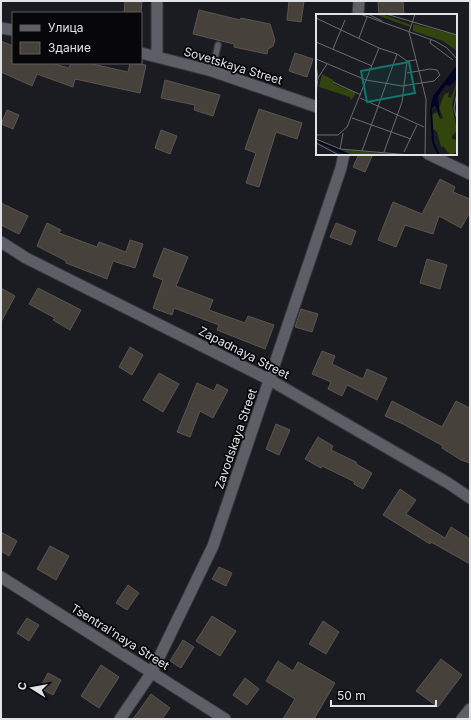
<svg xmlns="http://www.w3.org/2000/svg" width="471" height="720" font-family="Inter,sans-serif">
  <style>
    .building { fill: #47413c; stroke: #5c554f }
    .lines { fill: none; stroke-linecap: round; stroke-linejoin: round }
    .service-casing { stroke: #36373c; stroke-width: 8 }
    .minor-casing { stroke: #36373c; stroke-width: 13 }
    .service { stroke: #5d5e66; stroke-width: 5.5 }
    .minor { stroke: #5d5e66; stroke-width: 11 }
    .labels { text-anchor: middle; stroke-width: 3.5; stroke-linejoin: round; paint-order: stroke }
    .street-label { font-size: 12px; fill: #e2e3e7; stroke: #070709 }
    .inset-river { fill: none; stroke: #000523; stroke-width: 2 }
    .inset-road { fill: none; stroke: #6b6c71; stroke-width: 1 }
    .view { fill: #0f766e; fill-opacity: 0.15; stroke: #0f766e; stroke-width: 2 }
    .inset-edge { fill: none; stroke: #e2e3e7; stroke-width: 2 }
  </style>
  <rect width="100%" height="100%" fill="#1b1c22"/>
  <path class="building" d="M 125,1 L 142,2 L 141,13 L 124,13 Z
    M 289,1 L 304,1 L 301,22 L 287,20 Z
    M 378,1 L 403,1 L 404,15 L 379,15 Z
    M 199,10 L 240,20 L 241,18 L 270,24 L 275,40 L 273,46 L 268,49 L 267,54 L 234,47 L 234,44 L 193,34 Z
    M 1,41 L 13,46 L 13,63 L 51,63 L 69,68 L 71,63 L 88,63 L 128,72 L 130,63 L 146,65 L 140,93 L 75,79 L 73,87 L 37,74 L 32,86 L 1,72 Z
    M 295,53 L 313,59 L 307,77 L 289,71 Z
    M 165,80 L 220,95 L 213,116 L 194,110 L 195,105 L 161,98 Z
    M 259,109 L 302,123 L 297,139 L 276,132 L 259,187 L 246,183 L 256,153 L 245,149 Z
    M 7,110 L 19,115 L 13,129 L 1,124 Z
    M 161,130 L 177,136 L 170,154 L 155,148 Z
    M 359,154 L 373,154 L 365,172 L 353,167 Z
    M 440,179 L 455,187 L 453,192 L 470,199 L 470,212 L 461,228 L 439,216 L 433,234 L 405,225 L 396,247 L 378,240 L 393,202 L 422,214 Z
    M 1,203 L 28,216 L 19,234 L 1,225 Z
    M 47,223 L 61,230 L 59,233 L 97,247 L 99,242 L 126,252 L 130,240 L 143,244 L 135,268 L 113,261 L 107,279 L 66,263 L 66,261 L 37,246 Z
    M 336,223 L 356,231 L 351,245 L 330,237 Z
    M 164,248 L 188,257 L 176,286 L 213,300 L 209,310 L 245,323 L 248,316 L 274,325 L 265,349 L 217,330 L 219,325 L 174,308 L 172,315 L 153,308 L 163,280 L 153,276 Z
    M 427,259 L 447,265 L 440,289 L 420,283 Z
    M 1,288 L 15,296 L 1,322 Z
    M 38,288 L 81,310 L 70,330 L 53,320 L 55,318 L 29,304 Z
    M 301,309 L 318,314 L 312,332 L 295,327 Z
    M 130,347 L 143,355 L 132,375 L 119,367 Z
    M 322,351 L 335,356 L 332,364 L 363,379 L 367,369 L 387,378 L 377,400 L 347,385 L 342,396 L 328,389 L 331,382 L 312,374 Z
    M 159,373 L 179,384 L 163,412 L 143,400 Z
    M 197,383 L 214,391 L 217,384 L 228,390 L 213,418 L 200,411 L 190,437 L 177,432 Z
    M 392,401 L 442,427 L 456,401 L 470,408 L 470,463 L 461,460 L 442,448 L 443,446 L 403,424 L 385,416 Z
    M 276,424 L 290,430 L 279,455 L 266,449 Z
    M 318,437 L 333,446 L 331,450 L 356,462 L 356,464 L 372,473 L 363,489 L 354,484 L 355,482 L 322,466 L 321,468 L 305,459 Z
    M 400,489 L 416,500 L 406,514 L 445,538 L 451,527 L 470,539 L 470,564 L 431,542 L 430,544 L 383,515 Z
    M 1,532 L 17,541 L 9,556 L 1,551 Z
    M 50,546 L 69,556 L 56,580 L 37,569 Z
    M 219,567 L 232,573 L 226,586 L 212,579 Z
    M 128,585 L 139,593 L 127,610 L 116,603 Z
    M 212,616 L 236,631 L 220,656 L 196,641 Z
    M 27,618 L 39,625 L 29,641 L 17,633 Z
    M 323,621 L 339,632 L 326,654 L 309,644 Z
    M 183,640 L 194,647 L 181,668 L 170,661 Z
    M 441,659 L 462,675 L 438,707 L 416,691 Z
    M 278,661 L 293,671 L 298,662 L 335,683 L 314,719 L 283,719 L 295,699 L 266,681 Z
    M 101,665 L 119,677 L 99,708 L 81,696 Z
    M 48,673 L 61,680 L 53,695 L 40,688 Z
    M 245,678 L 259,689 L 247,705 L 233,695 Z
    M 151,694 L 170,708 L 162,719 L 133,719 Z"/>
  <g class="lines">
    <g class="service-casing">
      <path id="service" d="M 212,71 L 218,45"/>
    </g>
    <g class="minor-casing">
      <path id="minor" d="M 157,1 L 157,56
        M 358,15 L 359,1
        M 1,28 L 13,30
        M 141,53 L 212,71 L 317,107
        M 428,154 L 470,174
        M 1,242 L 26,258 L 270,380 L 448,483 L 470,498
        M 1,577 L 225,719
        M 120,719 L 152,672 L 213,546 L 341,168 L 344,154
        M 462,719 L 470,709"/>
    </g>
    <use href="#service" class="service"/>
    <use href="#minor" class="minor"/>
  </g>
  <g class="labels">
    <g class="street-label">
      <text transform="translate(233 66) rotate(17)" y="4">Sovetskaya Street</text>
      <text transform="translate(244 353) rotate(27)" y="4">Zapadnaya Street</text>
      <text transform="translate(236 439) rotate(-71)" y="4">Zavodskaya Street</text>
      <text transform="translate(120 637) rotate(32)" y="4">Tsentral'naya Street</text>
    </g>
  </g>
  <g transform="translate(316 14)">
    <rect width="141" height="141" fill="#1b1c22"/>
    <path d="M 58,0 L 66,0 L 95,11 L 94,13 ZM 97,10 L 141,21 L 141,37 L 127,27 L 97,17 ZM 6,60 L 17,66 L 18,70 L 40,79 L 37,84 L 34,86 L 34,83 L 3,73 ZM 141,69 L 136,91 L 141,117 L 136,122 L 136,125 L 141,126 L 141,138 L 134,141 L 127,132 L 125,133 L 121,118 L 117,115 L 115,101 L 121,98 L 124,105 L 127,104 L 123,94 L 128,81 L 133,78 L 132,83 L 135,84 ZM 25,136 L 90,141 L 36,141 Z" fill="#32450c"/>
    <path d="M 141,51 L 140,66 L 134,72 L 130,71 L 122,82 L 124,104 L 119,91 L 114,96 L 117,82 Z" fill="#000523"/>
    <path class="inset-river" d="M 115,95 L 117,128 L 123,141M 2,127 L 33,141"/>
    <path class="inset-road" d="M 44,0 L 119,27 L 131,34 L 141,45M 52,0 L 66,7M 70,0 L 141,21M 99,0 L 93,18 L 110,85 L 109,141M 0,4 L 63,34 L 81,40 L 91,47 L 100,46M 43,24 L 51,3M 115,25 L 114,29 L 137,46M 0,28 L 56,52M 17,35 L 29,6M 0,45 L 50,66 L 86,72 L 118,67 L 124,61 L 121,56 L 114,55 L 91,59M 0,51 L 2,64 L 0,80M 2,64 L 11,50M 17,68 L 45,81M 141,78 L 138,94 L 141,106M 44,84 L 108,113M 36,104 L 95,125M 0,121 L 22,121 L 31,113 L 63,34M 0,125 L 24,135 L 94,141M 0,129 L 23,141M 24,135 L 27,119M 46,137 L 81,40M 68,138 L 86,88 L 91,47M 88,138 L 101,111"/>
    <path class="view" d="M 93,48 L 99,79 L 51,88 L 45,57 Z"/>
    <rect width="141" height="141" class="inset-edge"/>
  </g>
  <rect width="471" height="720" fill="none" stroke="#e2e3e7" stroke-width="4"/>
  <rect x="12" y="12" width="130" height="52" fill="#070709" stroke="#5f5f62"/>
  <rect x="20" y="25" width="20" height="6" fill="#5d5e66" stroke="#5f5f62"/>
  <text x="48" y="32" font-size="12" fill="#e2e3e7">Улица</text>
  <rect x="20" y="42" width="20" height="12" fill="#47413c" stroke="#5f5f62"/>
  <text x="48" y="52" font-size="12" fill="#e2e3e7">Здание</text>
  <g transform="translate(32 688) rotate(281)" stroke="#070709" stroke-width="3" paint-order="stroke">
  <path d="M0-3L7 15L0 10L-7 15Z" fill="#e2e3e7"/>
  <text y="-6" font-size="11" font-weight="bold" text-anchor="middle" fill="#e2e3e7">С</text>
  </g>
  <path d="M331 700v6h105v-6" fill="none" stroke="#e2e3e7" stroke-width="2"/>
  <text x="337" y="700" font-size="12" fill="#e2e3e7" stroke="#070709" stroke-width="3" paint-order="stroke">50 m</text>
</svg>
